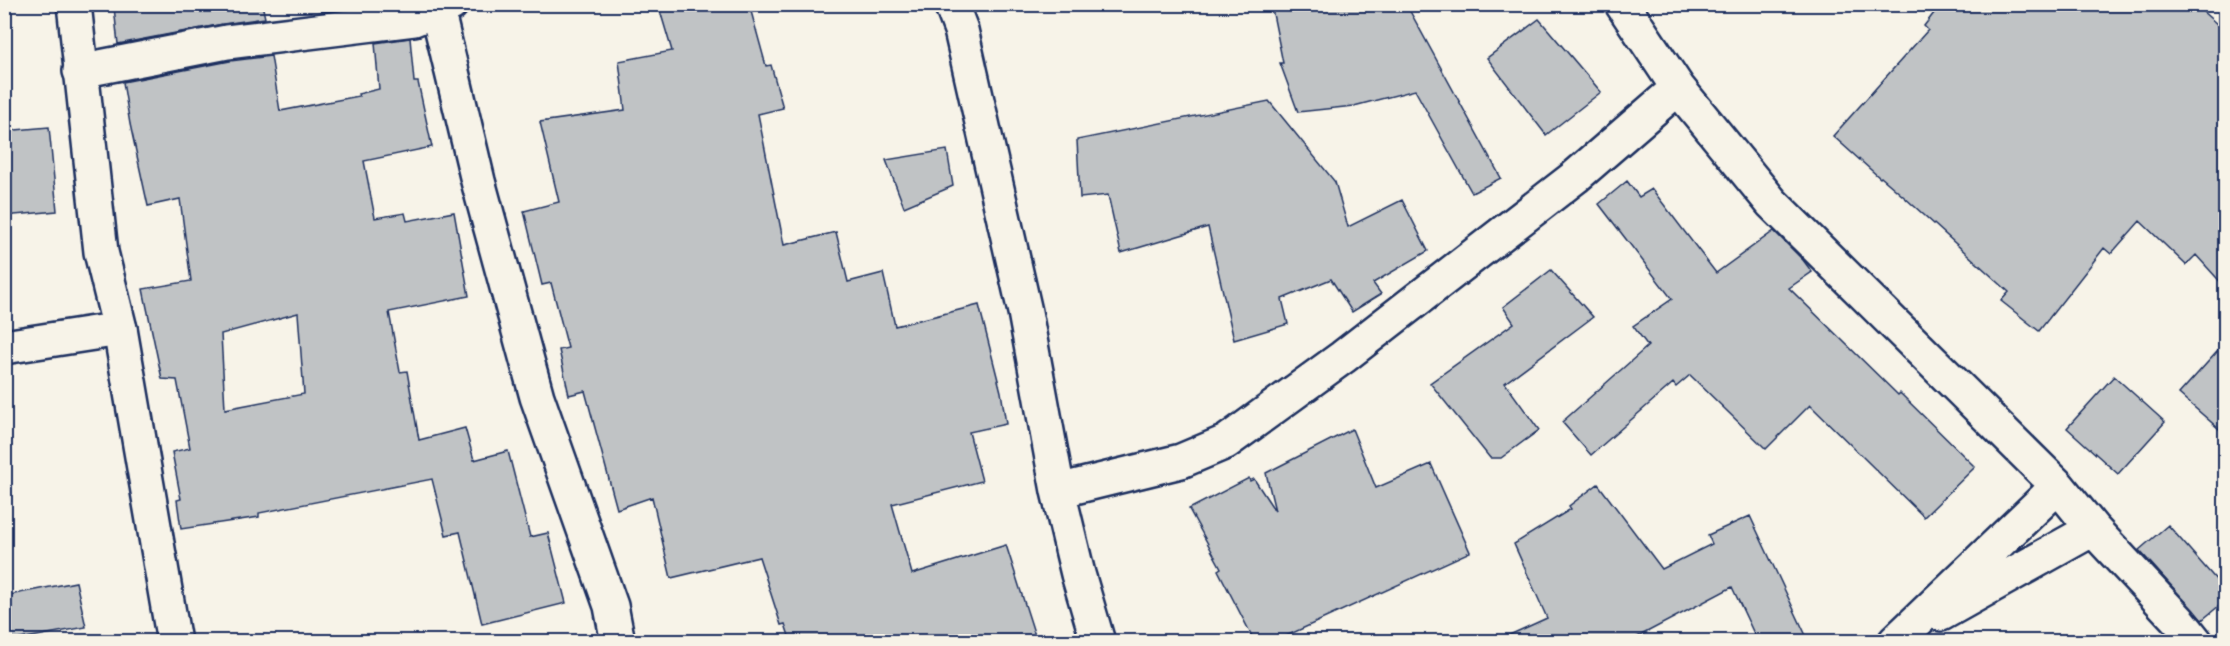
<svg xmlns="http://www.w3.org/2000/svg" width="2230" height="646" font-family="Mali,sans-serif">
  <style>
    .building { fill: #c0c3c5; stroke: #1b2f5e; stroke-width: 1.5; fill-rule: evenodd }
    .lines { fill: none; stroke-linecap: round; stroke-linejoin: round }
    .street-casing { stroke: #1b2f5e; stroke-width: 38 }
    .secondary-casing { stroke: #1b2f5e; stroke-width: 38 }
    .street { stroke: #f7f3e8; stroke-width: 33 }
    .secondary { stroke: #f7f3e8; stroke-width: 33 }
  </style>
  <rect width="100%" height="100%" fill="#f7f3e8"/>
  <filter id="ink" filterUnits="userSpaceOnUse"><feTurbulence type="fractalNoise" baseFrequency=".0167" numOctaves="2"/><feDisplacementMap in="SourceGraphic" scale="12" xChannelSelector="R" yChannelSelector="G"/><feConvolveMatrix kernelMatrix="1 2 1 2 8 2 1 2 1" color-interpolation-filters="sRGB"/></filter>
  <g filter="url(#ink)">
    <path class="building" d="M 139,4 L 262,4 L 265,18 L 223,24 L 118,44 L 114,7 Z
      M 658,4 L 749,4 L 766,66 L 771,65 L 783,108 L 758,114 L 784,245 L 836,232 L 848,282 L 883,273 L 895,326 L 979,305 L 1001,392 L 1006,424 L 969,432 L 982,481 L 892,504 L 912,574 L 1006,545 L 1037,642 L 791,642 L 785,624 L 781,625 L 759,557 L 671,578 L 652,497 L 617,509 L 585,391 L 569,395 L 559,350 L 568,348 L 551,283 L 542,285 L 524,211 L 559,202 L 540,122 L 625,110 L 619,61 L 672,51 Z
      M 1271,4 L 1406,4 L 1501,178 L 1472,193 L 1415,90 L 1354,106 L 1298,112 L 1280,63 L 1283,63 Z
      M 1941,4 L 2194,4 L 2226,32 L 2226,288 L 2196,255 L 2186,265 L 2140,221 L 2111,254 L 2104,248 L 2039,331 L 2001,301 L 2009,292 L 1903,196 L 1881,177 L 1880,178 L 1833,136 L 1928,30 L 1924,26 Z
      M 1539,19 L 1601,92 L 1546,135 L 1487,58 Z
      M 410,38 L 414,82 L 418,82 L 432,147 L 364,161 L 375,218 L 405,213 L 407,221 L 454,212 L 469,296 L 389,312 L 400,372 L 407,371 L 419,440 L 465,428 L 474,460 L 508,451 L 530,537 L 548,533 L 566,603 L 482,624 L 460,532 L 446,535 L 432,479 L 259,513 L 259,517 L 181,529 L 177,500 L 181,499 L 172,452 L 190,448 L 177,380 L 162,379 L 143,289 L 191,281 L 180,199 L 148,206 L 130,124 L 123,82 L 230,61 L 271,56 L 280,111 L 359,96 L 358,94 L 379,89 L 375,43 ZM 298,313 L 304,394 L 225,409 L 221,334 Z
      M 1269,101 L 1335,182 L 1348,227 L 1402,200 L 1428,251 L 1373,283 L 1381,294 L 1352,312 L 1331,279 L 1282,299 L 1288,324 L 1234,340 L 1208,227 L 1121,253 L 1108,195 L 1080,198 L 1077,140 Z
      M 49,127 L 57,211 L 4,216 L 4,131 Z
      M 947,150 L 953,186 L 904,207 L 886,160 Z
      M 1627,181 L 1639,197 L 1652,189 L 1716,273 L 1774,231 L 1803,260 L 1812,272 L 1789,288 L 1898,395 L 1900,393 L 1975,467 L 1924,517 L 1810,405 L 1766,449 L 1690,375 L 1676,387 L 1673,383 L 1591,455 L 1562,422 L 1648,346 L 1633,326 L 1672,299 L 1599,204 Z
      M 1551,270 L 1593,317 L 1505,383 L 1539,430 L 1501,458 L 1490,458 L 1430,383 L 1514,323 L 1503,307 Z
      M 2226,342 L 2226,435 L 2179,394 Z
      M 2114,376 L 2165,422 L 2118,474 L 2067,428 Z
      M 1352,429 L 1376,488 L 1431,464 L 1470,552 L 1273,642 L 1255,642 L 1218,570 L 1221,568 L 1189,509 L 1249,478 L 1250,481 L 1254,479 L 1275,511 L 1266,473 Z
      M 1598,484 L 1662,569 L 1712,544 L 1708,535 L 1750,516 L 1809,642 L 1758,642 L 1732,587 L 1628,642 L 1494,642 L 1547,618 L 1514,544 L 1571,509 L 1569,506 Z
      M 2168,525 L 2226,591 L 2226,600 L 2202,620 L 2139,550 Z
      M 76,582 L 86,627 L 4,642 L 4,596 Z"/>
    <g class="lines">
      <g class="street-casing">
        <path id="street" d="M 951,4 L 961,30 L 1025,312 L 1058,491 L 1078,574 L 1098,642
          M 1622,4 L 1678,88 L 1772,203 L 2058,486 L 2093,529 L 2180,622 L 2196,642
          M 437,9 L 478,181 L 537,397 L 611,606 L 618,642
          M 80,71 L 227,42 L 414,19 L 451,4
          M 4,347 L 120,329
          M 1058,491 L 1181,461 L 1226,442 L 1343,357 L 1575,177 L 1678,88
          M 1941,614 L 2093,529
          M 1895,642 L 2058,486"/>
      </g>
      <g class="secondary-casing">
        <path id="secondary" d="M 74,4 L 101,252 L 120,329 L 174,642"/>
      </g>
      <use href="#street" class="street"/>
      <use href="#secondary" class="secondary"/>
    </g>
  </g>
  <rect width="2230" height="646" fill="none" stroke="#f7f3e8" stroke-width="24"/>
  <rect x="12" y="12" width="2206" height="622" fill="none" stroke="#1b2f5e" stroke-width="2" filter="url(#ink)"/>
</svg>
